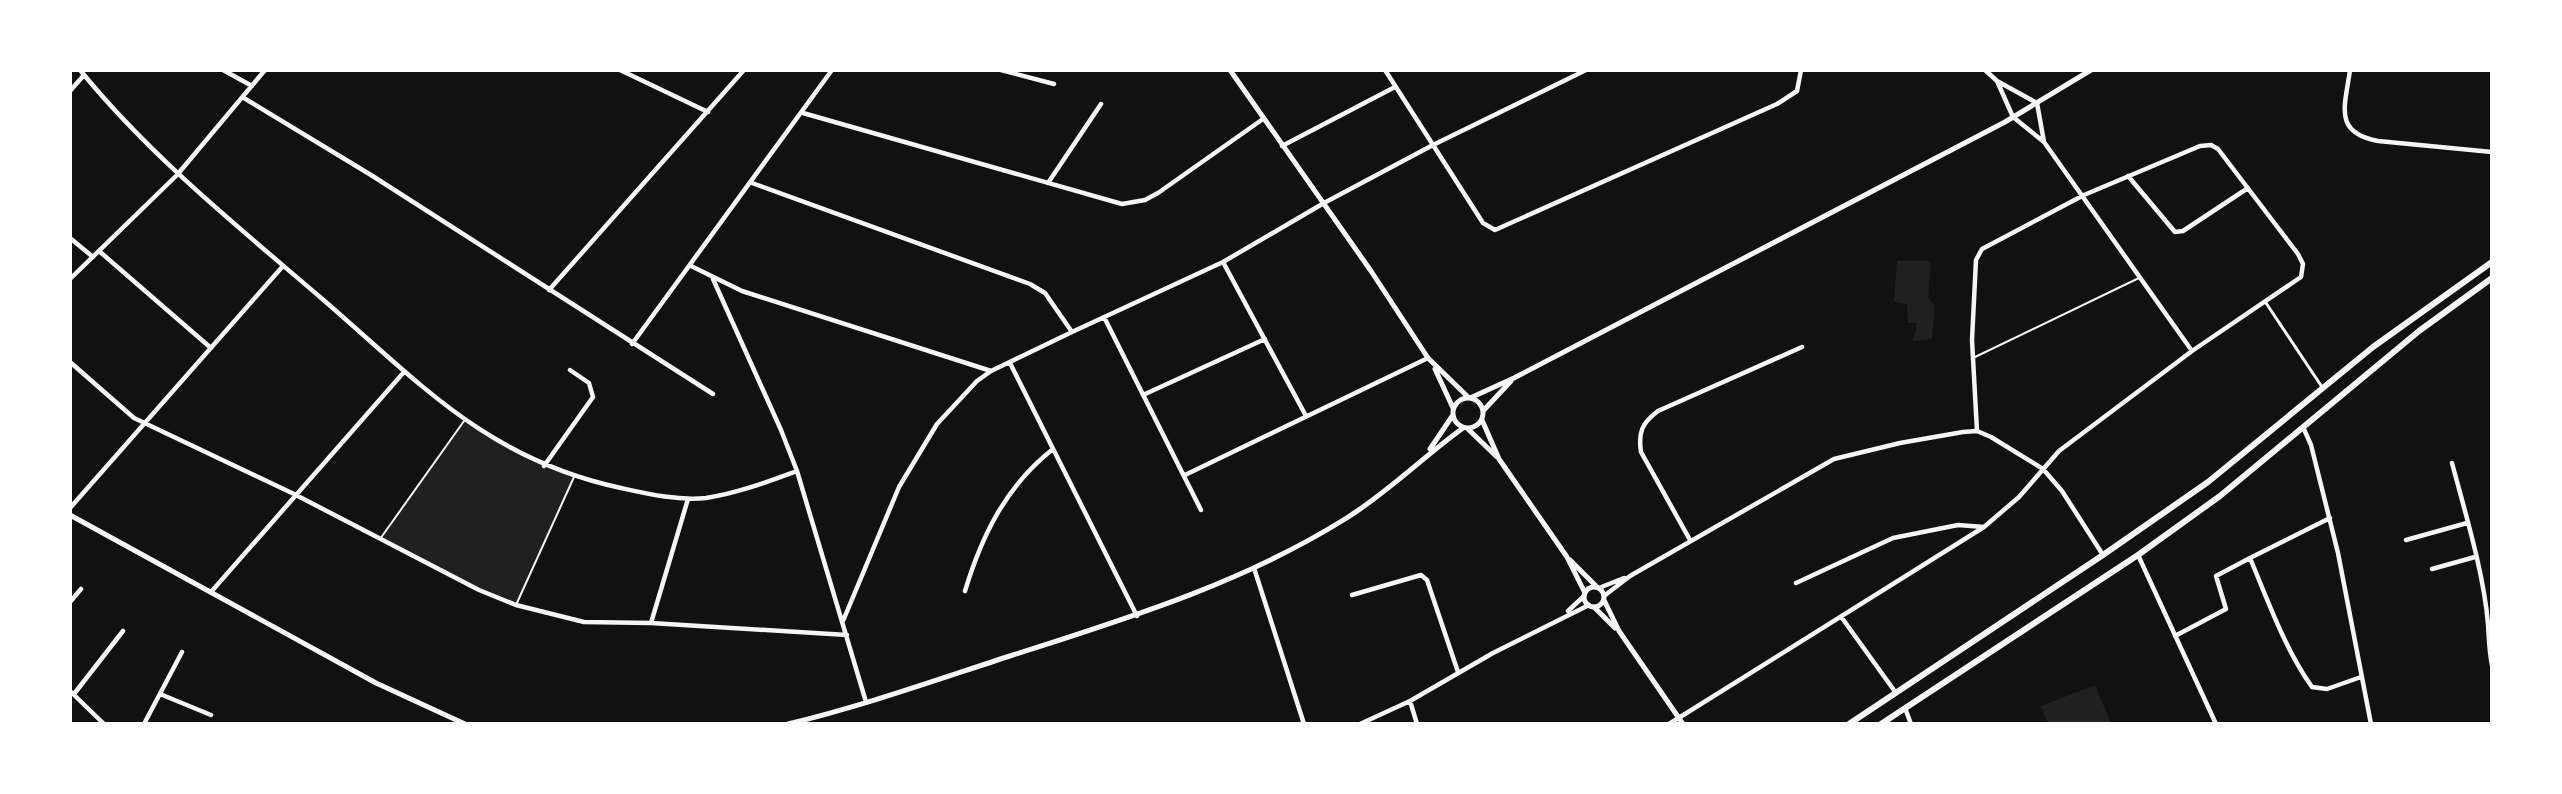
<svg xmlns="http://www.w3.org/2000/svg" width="2562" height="794" font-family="'PT Sans',sans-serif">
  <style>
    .green { fill: #202020 }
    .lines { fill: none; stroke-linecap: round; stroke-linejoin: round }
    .service { stroke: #f5f5f5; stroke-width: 2 }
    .pedestrian { stroke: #f5f5f5; stroke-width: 3 }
    .minor { stroke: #f5f5f5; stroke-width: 4.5 }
    .tertiary { stroke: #f5f5f5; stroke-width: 5 }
    .secondary { stroke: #f5f5f5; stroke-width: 6 }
  </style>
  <rect width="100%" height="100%" fill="#111"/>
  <path class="green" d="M 1897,261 L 1931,261 L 1928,298 L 1935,306 L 1932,339 L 1913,341 L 1917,323 L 1908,323 L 1907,304 L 1894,302 Z
    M 464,421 C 499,445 535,463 574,477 L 516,605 L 380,539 Z
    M 2095,685 L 2111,723 L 2048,723 L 2041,706 Z"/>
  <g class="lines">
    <path class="service" d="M 1973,358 L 2141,277
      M 380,539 L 464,421
      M 516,605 L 574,477"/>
    <path class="pedestrian" d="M 2266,303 L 2322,387"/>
    <path class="minor" d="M 80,70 C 150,156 236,225 320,297 C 419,382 486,459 621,488 C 648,494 678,501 706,498 C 738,493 767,482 797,471
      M 223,70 L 252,86
      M 620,70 L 708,112
      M 1001,70 L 1054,84
      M 1385,70 L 1483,223 L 1495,230 L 1777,104 L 1797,91 L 1801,70
      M 1985,70 L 1997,81 L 2037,103 L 2044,142
      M 2350,70 C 2345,106 2333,133 2378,141 L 2492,152
      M 1997,81 L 2013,117 L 2044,142 L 2192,351
      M 70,91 L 84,75
      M 244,98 L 371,175 L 713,394
      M 803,113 L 1122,204 L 1145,200 L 1158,193 L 1263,119
      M 1282,146 L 1395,87
      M 2128,176 L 2175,232 L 2183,231 L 2248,188
      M 752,183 L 1030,284 L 1045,293 L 1072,332
      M 1048,183 L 1101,104
      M 70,238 L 93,257
      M 99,251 L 211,348
      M 1223,262 L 1306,416
      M 691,266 L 742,291 L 991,371
      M 70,279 L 177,175 L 265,70
      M 713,279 L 781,430 L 797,471 L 866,702
      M 549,290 L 744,70
      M 1104,317 L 1201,510
      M 632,344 L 832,70
      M 70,362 L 134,418 L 294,494 L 479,590 L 516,605 L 584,622 L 651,623 L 847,635
      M 1010,363 L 1137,616
      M 1143,395 L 1265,339
      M 2303,427 L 2311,445 L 2338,553 L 2371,724
      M 2452,463 C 2465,512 2484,574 2488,624 C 2489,638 2489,651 2492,665
      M 544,466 L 593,397 L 589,383 L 570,370
      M 1185,475 L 1428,358
      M 70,508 L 283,266
      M 2330,518 L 2250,558 C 2268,601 2285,649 2312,687 L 2327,689 L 2361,677
      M 1690,540 L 1641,452 C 1638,432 1642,423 1658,411 L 1802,347
      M 2406,540 L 2467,523
      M 2138,555 L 2216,724
      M 1254,568 L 1304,724
      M 2432,569 L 2475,557
      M 1796,583 L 1893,538 L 1958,525 L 1984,527
      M 1599,588 L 1624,578
      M 965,591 C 982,535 1006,486 1053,449
      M 211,592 L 404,372
      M 1352,595 L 1421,575 L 1427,580 L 1458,672
      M 1604,596 L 1630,576 L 1834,459 L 1900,443 L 1963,432 L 1977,431 L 1991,437 L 2043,469 L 2062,491 L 2103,555
      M 70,602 L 81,589
      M 1568,611 L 1584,596
      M 1842,618 L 1896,693
      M 843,621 L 899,487 L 937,424 L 977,381 L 991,371 L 1072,332 L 1223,262 L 1324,203 L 1433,145 L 1586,70
      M 651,623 L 688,499
      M 2175,636 L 2226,609 L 2216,576 L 2250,558
      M 70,691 L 104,724
      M 74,694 L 123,631
      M 160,694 L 211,715
      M 1410,701 L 1417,724
      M 1905,708 L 1911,724
      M 144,724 L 182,652
      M 1360,724 L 1410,701 L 1493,653 L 1589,605
      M 1669,724 L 1984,527 L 2019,497 L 2059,451 L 2192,351 L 2301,277 L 2303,264 L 2298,254 L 2218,149 L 2211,145 L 2200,146 L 2084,195 L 1982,249 L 1976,260 L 1972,340 L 1977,431"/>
    <path class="tertiary" d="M 1230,70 L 1371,271 L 1428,358 L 1468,397
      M 1435,369 L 1453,408
      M1453 413a15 15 0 1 1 30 0a15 15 0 1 1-30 0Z
      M 1470,398 L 1514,378 L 2005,122 L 2091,70
      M 1483,411 L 1511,381
      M 1482,420 L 1499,459 L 1567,557 L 1585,593
      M 1468,429 L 1497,457
      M 1430,449 L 1453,415
      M 70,515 L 376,683 L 465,724
      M 1570,560 L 1597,587
      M1584 597a10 10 0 1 1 20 0a10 10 0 1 1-20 0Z
      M 1604,600 L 1619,631 L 1683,724
      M 1594,607 L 1615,628
      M 788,724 C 863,706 936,680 1010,656 C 1125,619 1241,584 1345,519 C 1387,493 1423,457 1463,428"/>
    <path class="secondary" d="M 1849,724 L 2103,555 L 2208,482 L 2373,347 L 2492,262
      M 1881,724 L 2138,555 L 2220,496 L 2419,331 L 2492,278"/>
  </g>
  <rect width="2562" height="794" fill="none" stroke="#ffffff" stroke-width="144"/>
</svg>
